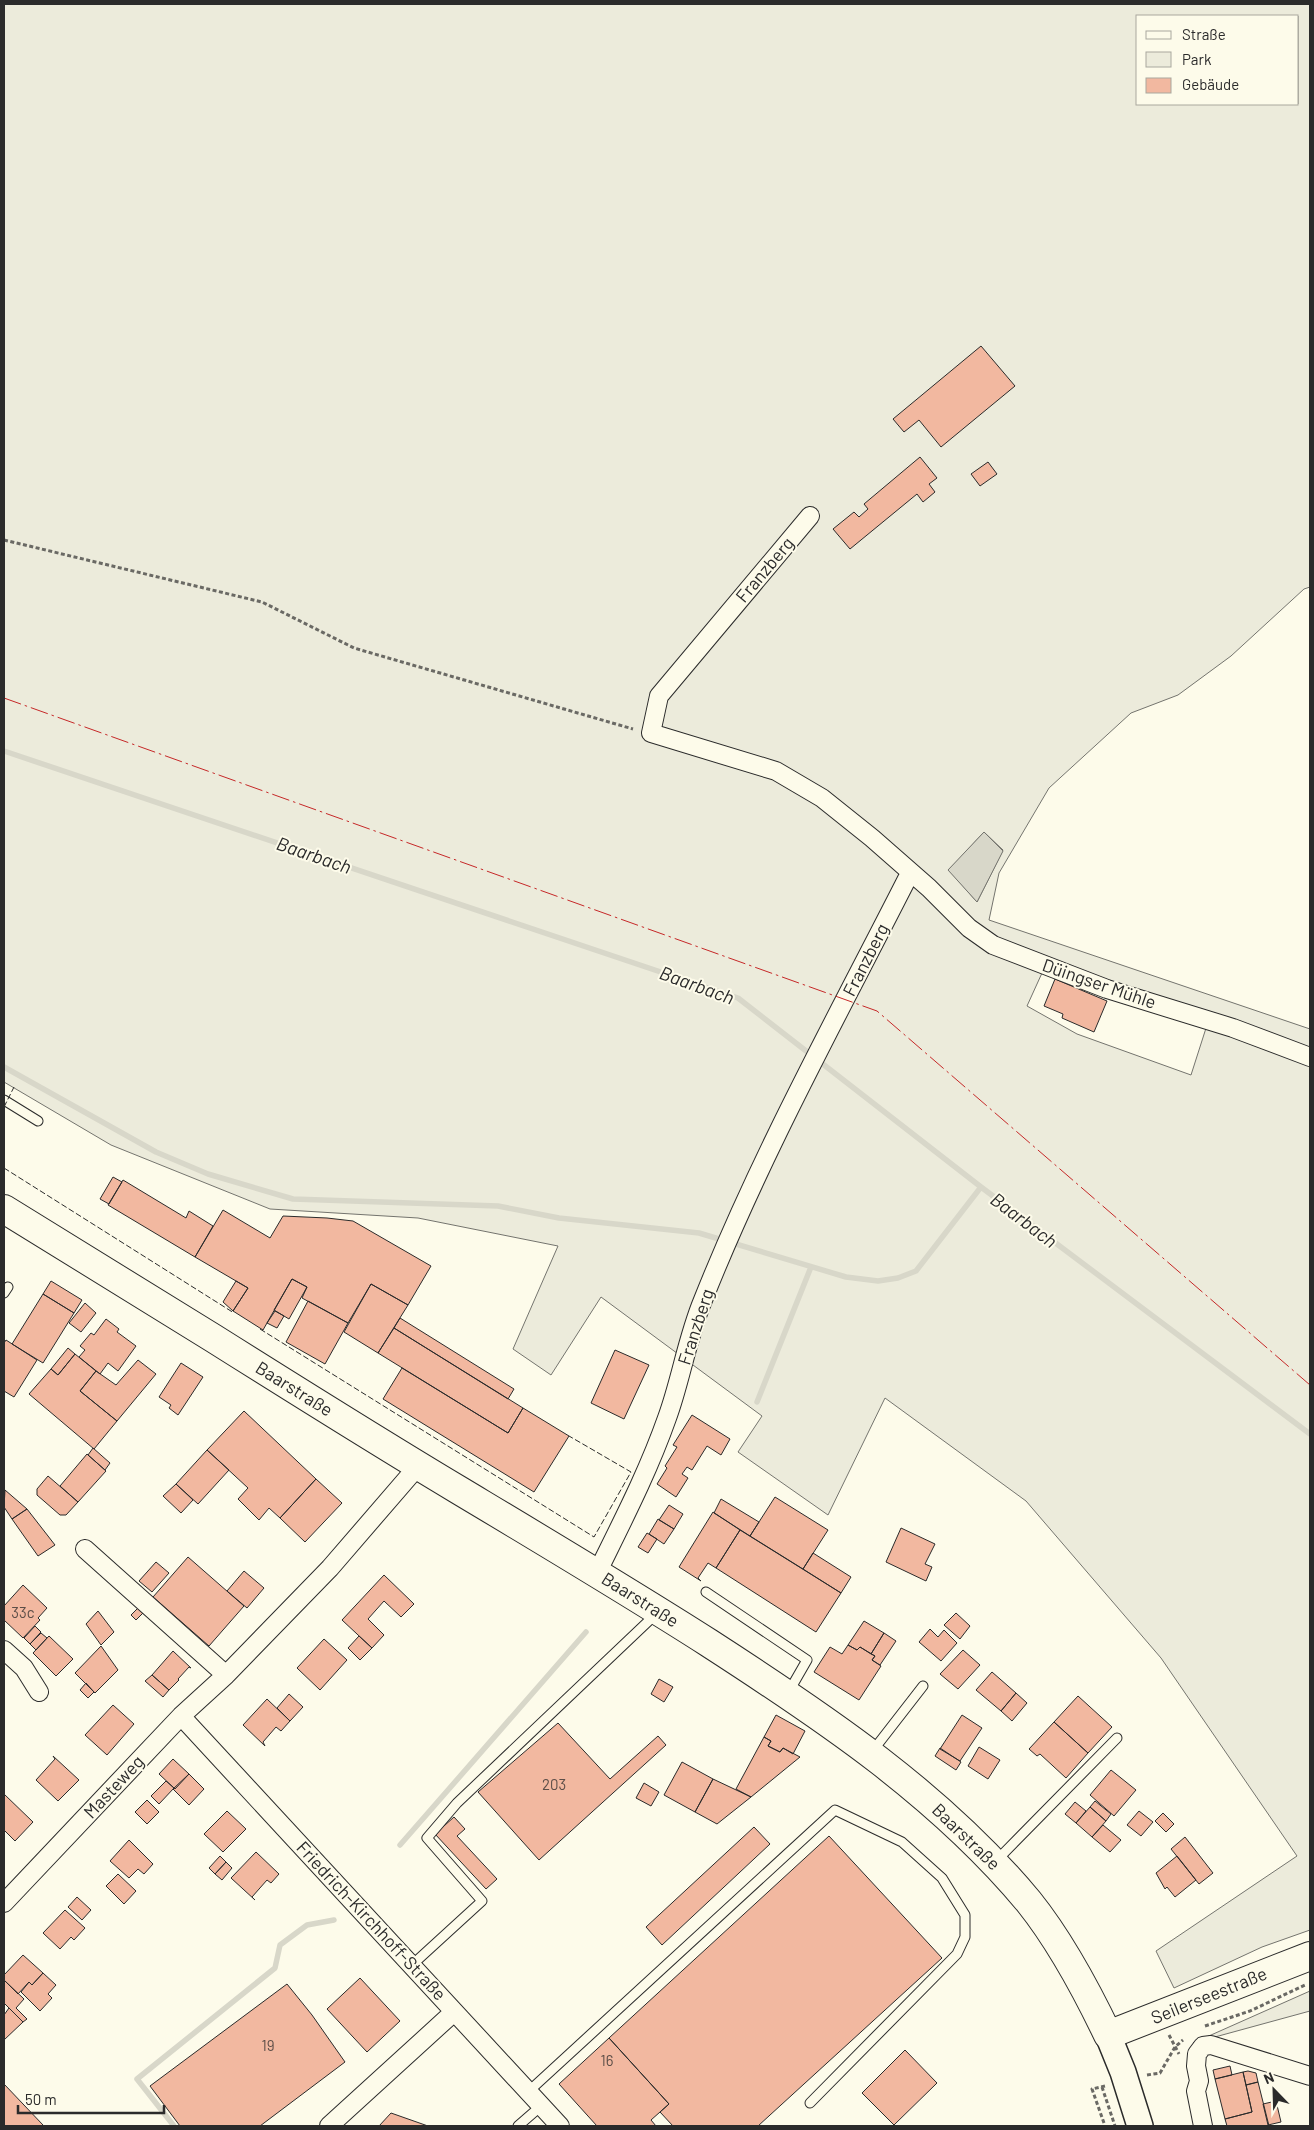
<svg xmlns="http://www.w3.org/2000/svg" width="1314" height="2130" font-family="Barlow,sans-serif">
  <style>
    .green { fill: #ecebdb; stroke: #74746e; fill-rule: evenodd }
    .water { fill: #d8d7c9; stroke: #74746e }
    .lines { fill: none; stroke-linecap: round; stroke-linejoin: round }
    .stream { stroke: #d8d7c9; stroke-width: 5.5 }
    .building { fill: #f2b8a0; stroke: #2b2b2b }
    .lane-casing { stroke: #2b2b2b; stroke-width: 11 }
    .street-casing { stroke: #2b2b2b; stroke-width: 20 }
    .secondary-casing { stroke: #2b2b2b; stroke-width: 28 }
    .primary-casing { stroke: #2b2b2b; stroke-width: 30 }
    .path { stroke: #6a6964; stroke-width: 3; stroke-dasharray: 4 2.5; stroke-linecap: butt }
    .lane { stroke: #fdfbea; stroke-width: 9 }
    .street { stroke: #fdfbea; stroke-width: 18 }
    .secondary { stroke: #fdfbea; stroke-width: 25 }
    .primary { stroke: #fdfbea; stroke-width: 28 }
    .fence { stroke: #2b2b2b; stroke-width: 1; stroke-dasharray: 6 2.5; stroke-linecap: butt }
    .power { stroke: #c62828; stroke-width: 1; stroke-dasharray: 18 4 2.5 4; stroke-linecap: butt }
    .labels { text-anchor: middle; stroke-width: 4; stroke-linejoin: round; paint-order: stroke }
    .number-label { font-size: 15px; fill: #5d4e48 }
    .street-label { font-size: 18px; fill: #2b2b2b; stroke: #fdfbea }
    .water-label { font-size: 19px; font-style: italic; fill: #2b2b2b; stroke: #fdfbea }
  </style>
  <rect width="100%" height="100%" fill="#fdfbea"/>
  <path class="green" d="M 4,4 L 1310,4 L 1310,587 L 1304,589 L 1231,656 L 1178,695 L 1131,713 L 1049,788 L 999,873 L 989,920 L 1310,1029 L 1310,1051 L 992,939 L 963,915 L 919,872 L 863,825 L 858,831 L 901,873 L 926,890 L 966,930 L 993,951 L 1042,973 L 1027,1006 L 1077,1034 L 1191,1075 L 1207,1025 L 1310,1064 L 1310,1930 L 1262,1947 L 1174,1988 L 1156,1951 L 1297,1856 L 1161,1658 L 1026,1501 L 885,1398 L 828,1515 L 738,1452 L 762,1416 L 601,1297 L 551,1375 L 513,1349 L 558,1246 L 418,1218 L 270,1209 L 111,1145 L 4,1082 ZM 1138,16 L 1298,16 L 1298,104 L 1138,104 ZM 984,832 L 1003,850 L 977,902 L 949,870 Z
    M 1310,1991 L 1310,2011 L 1193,2043 Z"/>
  <path class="water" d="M 984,832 L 1003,851 L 977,902 L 948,870 Z"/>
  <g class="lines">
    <path class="stream" d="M 4,751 L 738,998 L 981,1187 L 1310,1434
      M 4,1067 L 156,1152 L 208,1174 L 293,1199 L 498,1206 L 559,1218 L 699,1233 L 846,1277 L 878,1281 L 898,1278 L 916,1271 L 981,1187
      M 757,1402 L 811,1267
      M 400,1845 L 586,1632
      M 174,2126 L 137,2079 L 275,1968 L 280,1945 L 307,1925 L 334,1920"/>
  </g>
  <path class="building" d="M 981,346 L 1015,386 L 941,447 L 919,420 L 904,432 L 893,419 Z
    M 920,457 L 937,478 L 929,484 L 935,492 L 923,502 L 917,494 L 850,549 L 833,529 L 854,512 L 859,517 L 868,509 L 864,504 Z
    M 988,462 L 997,474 L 980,486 L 971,474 Z
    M 1055,979 L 1107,1001 L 1094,1032 L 1062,1018 L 1063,1014 L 1044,1006 Z
    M 113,1177 L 122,1182 L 109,1204 L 100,1199 Z
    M 123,1180 L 186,1218 L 189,1211 L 213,1226 L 195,1257 L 108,1205 Z
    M 223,1210 L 270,1238 L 283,1216 L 327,1218 L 353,1221 L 431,1266 L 408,1305 L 371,1284 L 348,1323 L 302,1298 L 307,1287 L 292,1279 L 263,1330 L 233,1311 L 248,1288 L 195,1257 Z
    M 292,1279 L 307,1287 L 289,1319 L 274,1310 Z
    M 51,1281 L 82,1300 L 74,1313 L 43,1294 Z
    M 236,1281 L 248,1288 L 233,1311 L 223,1302 Z
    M 371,1284 L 408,1305 L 378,1353 L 344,1332 Z
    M 43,1294 L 74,1313 L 43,1363 L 12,1344 Z
    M 308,1301 L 348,1323 L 325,1364 L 286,1342 Z
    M 85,1303 L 96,1313 L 81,1332 L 69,1323 Z
    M 275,1311 L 284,1316 L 277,1328 L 267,1323 Z
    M 400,1318 L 514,1389 L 508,1399 L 394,1328 Z
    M 106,1319 L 119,1329 L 117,1332 L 136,1346 L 118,1371 L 108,1363 L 100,1374 L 79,1357 L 85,1350 L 80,1346 L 91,1333 L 94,1335 Z
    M 394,1328 L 523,1408 L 508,1433 L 378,1353 Z
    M 6,1340 L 37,1360 L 14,1397 L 4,1391 L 4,1343 Z
    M 68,1348 L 75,1354 L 58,1375 L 51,1369 Z
    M 615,1350 L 649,1365 L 624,1419 L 591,1403 Z
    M 75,1354 L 96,1371 L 80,1391 L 117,1421 L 94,1449 L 29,1394 L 51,1369 L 58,1375 Z
    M 138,1360 L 156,1374 L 117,1421 L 80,1391 L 96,1371 L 116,1385 Z
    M 181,1363 L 203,1377 L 178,1415 L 169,1408 L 171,1405 L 159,1397 Z
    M 402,1368 L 508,1433 L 523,1408 L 569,1436 L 534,1492 L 383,1399 Z
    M 244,1411 L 316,1479 L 280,1518 L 269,1508 L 259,1520 L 238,1499 L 248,1488 L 207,1450 Z
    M 692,1415 L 730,1439 L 721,1455 L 707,1446 L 692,1470 L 687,1467 L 682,1474 L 688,1478 L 676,1497 L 657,1484 L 667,1468 L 665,1466 L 677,1447 L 673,1445 Z
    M 93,1448 L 110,1463 L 105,1470 L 88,1455 Z
    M 207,1450 L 229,1470 L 198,1504 L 176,1484 Z
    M 87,1454 L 106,1471 L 78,1502 L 60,1486 Z
    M 48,1476 L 78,1502 L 66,1515 L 60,1515 L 37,1495 L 37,1489 Z
    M 316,1479 L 342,1503 L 305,1542 L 280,1518 Z
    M 176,1484 L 193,1500 L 181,1513 L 163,1496 Z
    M 5,1490 L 27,1509 L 12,1519 L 4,1507 Z
    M 775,1497 L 828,1530 L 803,1569 L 750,1536 Z
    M 721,1499 L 759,1522 L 750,1536 L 714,1513 Z
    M 669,1505 L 683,1514 L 674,1529 L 659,1520 Z
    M 27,1509 L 55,1545 L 38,1556 L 12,1519 Z
    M 713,1512 L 740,1530 L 716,1568 L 708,1563 L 698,1578 L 701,1581 L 679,1567 Z
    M 658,1519 L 674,1529 L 664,1544 L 649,1534 Z
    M 901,1528 L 935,1544 L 925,1564 L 932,1567 L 926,1581 L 886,1562 Z
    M 740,1530 L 841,1593 L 816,1632 L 716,1568 Z
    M 647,1533 L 657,1539 L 648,1553 L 638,1547 Z
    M 813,1553 L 851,1577 L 841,1593 L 803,1569 Z
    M 188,1557 L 244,1606 L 209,1646 L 153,1597 Z
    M 156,1562 L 169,1573 L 152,1592 L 139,1581 Z
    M 244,1571 L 264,1588 L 247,1608 L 227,1591 Z
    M 384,1575 L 414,1604 L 401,1617 L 384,1601 L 368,1619 L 384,1635 L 372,1648 L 342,1620 Z
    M 23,1585 L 47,1608 L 38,1618 L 40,1620 L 23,1638 L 4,1620 L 4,1606 Z
    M 138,1608 L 143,1613 L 136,1620 L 131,1615 Z
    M 98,1611 L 114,1632 L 101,1645 L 86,1624 Z
    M 956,1613 L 970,1626 L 960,1639 L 944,1625 Z
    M 864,1621 L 884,1633 L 871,1654 L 860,1647 L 857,1650 L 848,1645 Z
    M 35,1626 L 41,1632 L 30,1644 L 24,1638 Z
    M 930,1629 L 938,1637 L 944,1630 L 957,1643 L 941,1661 L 919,1642 Z
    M 41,1633 L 47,1638 L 36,1650 L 30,1644 Z
    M 884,1633 L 896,1641 L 880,1665 L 872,1660 L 875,1656 L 871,1654 Z
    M 49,1636 L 73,1659 L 56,1676 L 33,1653 Z
    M 359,1636 L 372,1648 L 360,1660 L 348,1648 Z
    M 324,1639 L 347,1660 L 320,1690 L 297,1668 Z
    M 848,1645 L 857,1650 L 860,1647 L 875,1656 L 872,1660 L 881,1666 L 859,1700 L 814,1672 L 830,1647 L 842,1654 Z
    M 101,1646 L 118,1670 L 95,1693 L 75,1673 Z
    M 963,1650 L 980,1665 L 958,1689 L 940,1674 Z
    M 173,1651 L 191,1668 L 189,1667 L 178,1679 L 179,1680 L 169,1690 L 152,1675 Z
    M 992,1672 L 1016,1693 L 1001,1711 L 976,1690 Z
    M 152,1675 L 169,1690 L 163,1697 L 145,1681 Z
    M 659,1679 L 673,1687 L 664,1702 L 651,1694 Z
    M 86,1683 L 94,1692 L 88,1698 L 80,1690 Z
    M 1016,1693 L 1027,1703 L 1012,1721 L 1001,1711 Z
    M 289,1694 L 303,1707 L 290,1721 L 277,1708 Z
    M 1078,1696 L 1112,1727 L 1088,1753 L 1054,1722 Z
    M 267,1699 L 290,1721 L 281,1731 L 276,1727 L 263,1742 L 265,1746 L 243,1725 Z
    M 113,1705 L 134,1724 L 107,1755 L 85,1735 Z
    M 776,1715 L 805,1731 L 793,1754 L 783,1748 L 780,1752 L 768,1746 L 771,1741 L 764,1737 Z
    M 962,1715 L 982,1728 L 960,1761 L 940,1749 Z
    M 1054,1722 L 1088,1753 L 1066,1778 L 1040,1754 L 1037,1756 L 1029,1749 Z
    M 558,1723 L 610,1779 L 658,1736 L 666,1745 L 539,1860 L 478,1792 Z
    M 764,1737 L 771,1741 L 768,1746 L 780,1752 L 783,1748 L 800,1757 L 751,1797 L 736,1789 Z
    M 979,1747 L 1000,1760 L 988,1779 L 968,1766 Z
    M 940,1748 L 961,1762 L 956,1770 L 935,1756 Z
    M 53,1756 L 79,1780 L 58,1801 L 36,1780 L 55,1759 Z
    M 173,1759 L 189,1774 L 175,1789 L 159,1774 Z
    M 682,1762 L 713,1779 L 695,1812 L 664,1795 Z
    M 1111,1770 L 1136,1790 L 1114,1816 L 1090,1795 Z
    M 189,1774 L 204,1789 L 189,1805 L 173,1789 Z
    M 713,1779 L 751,1797 L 717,1824 L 695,1812 Z
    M 166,1781 L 174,1788 L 159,1804 L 151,1796 Z
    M 644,1783 L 659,1792 L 651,1806 L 636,1798 Z
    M 4,1794 L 33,1822 L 15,1841 L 4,1830 Z
    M 147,1800 L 159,1812 L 147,1824 L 135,1812 Z
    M 1095,1801 L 1111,1814 L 1106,1821 L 1090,1807 Z
    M 1075,1802 L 1086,1811 L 1076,1823 L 1065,1814 Z
    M 1090,1807 L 1106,1821 L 1092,1837 L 1076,1823 Z
    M 227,1811 L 246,1829 L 223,1852 L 204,1834 Z
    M 1139,1811 L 1153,1822 L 1141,1836 L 1127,1825 Z
    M 1163,1813 L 1174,1824 L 1166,1832 L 1155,1821 Z
    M 454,1817 L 465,1829 L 457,1836 L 497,1879 L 486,1889 L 435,1834 Z
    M 1103,1825 L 1121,1840 L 1110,1852 L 1092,1837 Z
    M 754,1827 L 770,1844 L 662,1945 L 646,1927 Z
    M 829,1836 L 942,1958 L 758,2126 L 673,2126 L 660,2112 L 669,2104 L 609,2038 Z
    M 1185,1837 L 1213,1873 L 1199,1884 L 1171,1849 Z
    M 129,1840 L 153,1864 L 144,1874 L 138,1869 L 129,1878 L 110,1861 Z
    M 256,1852 L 279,1874 L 271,1883 L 267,1880 L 252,1897 L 255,1900 L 231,1878 Z
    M 220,1856 L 226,1862 L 215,1874 L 209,1868 Z
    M 1177,1856 L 1196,1880 L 1175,1897 L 1167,1887 L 1165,1889 L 1156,1873 Z
    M 226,1862 L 232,1868 L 222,1880 L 215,1874 Z
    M 118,1874 L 136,1891 L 124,1904 L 106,1886 Z
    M 77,1897 L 91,1910 L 82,1920 L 68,1907 Z
    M 65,1910 L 85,1928 L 74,1940 L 71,1937 L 60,1949 L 43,1933 Z
    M 23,1955 L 43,1973 L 32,1985 L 29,1982 L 18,1994 L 4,1980 L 4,1975 Z
    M 43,1973 L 56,1985 L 48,1994 L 52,1998 L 40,2011 L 21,1992 L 29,1982 L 32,1985 Z
    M 360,1978 L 400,2021 L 367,2052 L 327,2009 Z
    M 4,1980 L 24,1999 L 16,2008 L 27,2019 L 23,2022 L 4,2003 Z
    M 287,1984 L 312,2015 L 345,2062 L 260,2126 L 180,2126 L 150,2086 Z
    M 9,2008 L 23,2022 L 4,2040 L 4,2015 Z
    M 609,2038 L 669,2104 L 651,2120 L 656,2126 L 597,2126 L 559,2084 Z
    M 905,2050 L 937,2083 L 894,2125 L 862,2093 Z
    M 1230,2066 L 1232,2075 L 1215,2079 L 1213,2070 Z
    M 1248,2071 L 1256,2073 L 1258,2082 L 1246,2085 L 1243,2072 Z
    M 1243,2072 L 1252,2112 L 1225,2119 L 1215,2079 Z
    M 1258,2082 L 1269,2126 L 1227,2126 L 1225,2119 L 1252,2112 L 1246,2085 Z
    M 4,2084 L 43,2125 L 42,2126 L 4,2126 Z
    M 1276,2101 L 1281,2122 L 1268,2125 L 1263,2104 Z
    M 391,2113 L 428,2126 L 379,2126 Z"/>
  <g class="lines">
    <g class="lane-casing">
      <path id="lane" d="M 4,1100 L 38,1121
        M 4,1293 L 8,1287
        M 706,1592 L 807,1660 L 788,1693
        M 871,1753 L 923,1686
        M 996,1861 L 1117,1738
        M 412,1965 L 482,1901 L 427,1838 L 457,1803 L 657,1613
        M 528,2092 L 835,1810 L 902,1842 L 942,1878 L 965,1915 L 965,1937 L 957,1954 L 810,2103
        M 518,2126 L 541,2106"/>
    </g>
    <g class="street-casing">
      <path id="street" d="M 810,516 L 659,696 L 651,733 L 776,771 L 822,798 L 872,838 L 929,888 L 969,928 L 993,945 L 1107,989 L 1233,1028 L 1310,1057
        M 85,1549 L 226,1675
        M 597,1573 C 622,1522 648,1472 667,1418 C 681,1380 687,1338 703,1300 C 761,1154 839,1013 910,873
        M 4,1650 L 24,1668 L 39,1692
        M 181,1716 L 560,2126
        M 4,1903 L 181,1716 L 226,1675 L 330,1568 L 418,1466
        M 329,2126 L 454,2012
        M 1203,2126 L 1196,2091 L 1199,2081 L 1196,2066 L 1197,2054 L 1203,2046 L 1211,2045 L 1310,2076"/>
    </g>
    <g class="secondary-casing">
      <path id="secondary" d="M 1108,2035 L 1123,2072 L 1140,2126"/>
    </g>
    <g class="primary-casing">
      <path id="primary" d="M 4,1209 C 73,1252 143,1295 213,1338 C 294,1389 375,1440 457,1489 C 542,1540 626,1590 709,1643 C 825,1718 940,1795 1029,1902 C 1061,1942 1086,1989 1108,2035 L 1310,1956"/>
    </g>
    <path class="path" d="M 4,540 L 262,602 L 354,648 L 633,729
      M 1205,2026 L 1250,2011 L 1305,1985
      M 1169,2035 L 1179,2054
      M 1147,2075 L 1160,2073 L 1175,2047 L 1183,2040
      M 1105,2086 L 1092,2089 L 1105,2126
      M 1102,2087 L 1115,2126"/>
    <use href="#lane" class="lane"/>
    <use href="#street" class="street"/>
    <use href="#secondary" class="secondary"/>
    <use href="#primary" class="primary"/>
    <path class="fence" d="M 4,1107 L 14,1087
      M 4,1168 L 234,1313
      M 260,1329 L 594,1537 L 631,1472 L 569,1436"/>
    <path class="power" d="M 4,698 L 877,1011 L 1310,1385"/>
  </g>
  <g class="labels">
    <g class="number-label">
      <text x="23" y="1618">33c</text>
      <text x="554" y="1790">203</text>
      <text x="268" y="2051">19</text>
      <text x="607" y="2066">16</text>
    </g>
    <g class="street-label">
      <text transform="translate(765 570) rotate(-50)" y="6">Franzberg</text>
      <text transform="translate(866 960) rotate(-63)" y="6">Franzberg</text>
      <text transform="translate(1099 984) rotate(19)" y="6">Düingser Mühle</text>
      <text transform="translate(696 1327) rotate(-72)" y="6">Franzberg</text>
      <text transform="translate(294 1389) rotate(32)" y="6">Baarstraße</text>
      <text transform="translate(640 1600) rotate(32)" y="6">Baarstraße</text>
      <text transform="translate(114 1787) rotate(-47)" y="6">Masteweg</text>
      <text transform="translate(966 1837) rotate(44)" y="6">Baarstraße</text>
      <text transform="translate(371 1921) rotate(47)" y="6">Friedrich-Kirchhoff-Straße</text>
      <text transform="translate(1209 1996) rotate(-22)" y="6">Seilerseestraße</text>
    </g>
    <g class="water-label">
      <text transform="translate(314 855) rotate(19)" y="7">Baarbach</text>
      <text transform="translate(697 985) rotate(20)" y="7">Baarbach</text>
      <text transform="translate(1024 1220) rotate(37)" y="7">Baarbach</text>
    </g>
  </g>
  <rect width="1314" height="2130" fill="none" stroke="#2b2b2b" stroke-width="10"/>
  <rect x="1136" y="15" width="162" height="90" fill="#fdfbea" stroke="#a9a89e"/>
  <rect x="1146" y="31" width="25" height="8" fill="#fdfbea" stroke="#a9a89e"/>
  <text x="1182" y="40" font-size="15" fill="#2b2b2b">Straße</text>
  <rect x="1146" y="52" width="25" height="15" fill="#ecebdb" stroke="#a9a89e"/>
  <text x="1182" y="65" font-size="15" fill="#2b2b2b">Park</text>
  <rect x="1146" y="78" width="25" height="15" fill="#f2b8a0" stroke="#a9a89e"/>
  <text x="1182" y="90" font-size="15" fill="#2b2b2b">Gebäude</text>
  <g transform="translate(1274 2090) rotate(337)" stroke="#fdfbea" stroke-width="4" paint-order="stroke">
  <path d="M0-4L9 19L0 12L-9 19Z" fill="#2b2b2b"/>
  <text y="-8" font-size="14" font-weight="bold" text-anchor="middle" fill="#2b2b2b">N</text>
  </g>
  <path d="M18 2105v8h146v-8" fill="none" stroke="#2b2b2b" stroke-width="2.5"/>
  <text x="25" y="2105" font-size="15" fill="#2b2b2b" stroke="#fdfbea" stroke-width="4" paint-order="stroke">50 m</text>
</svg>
